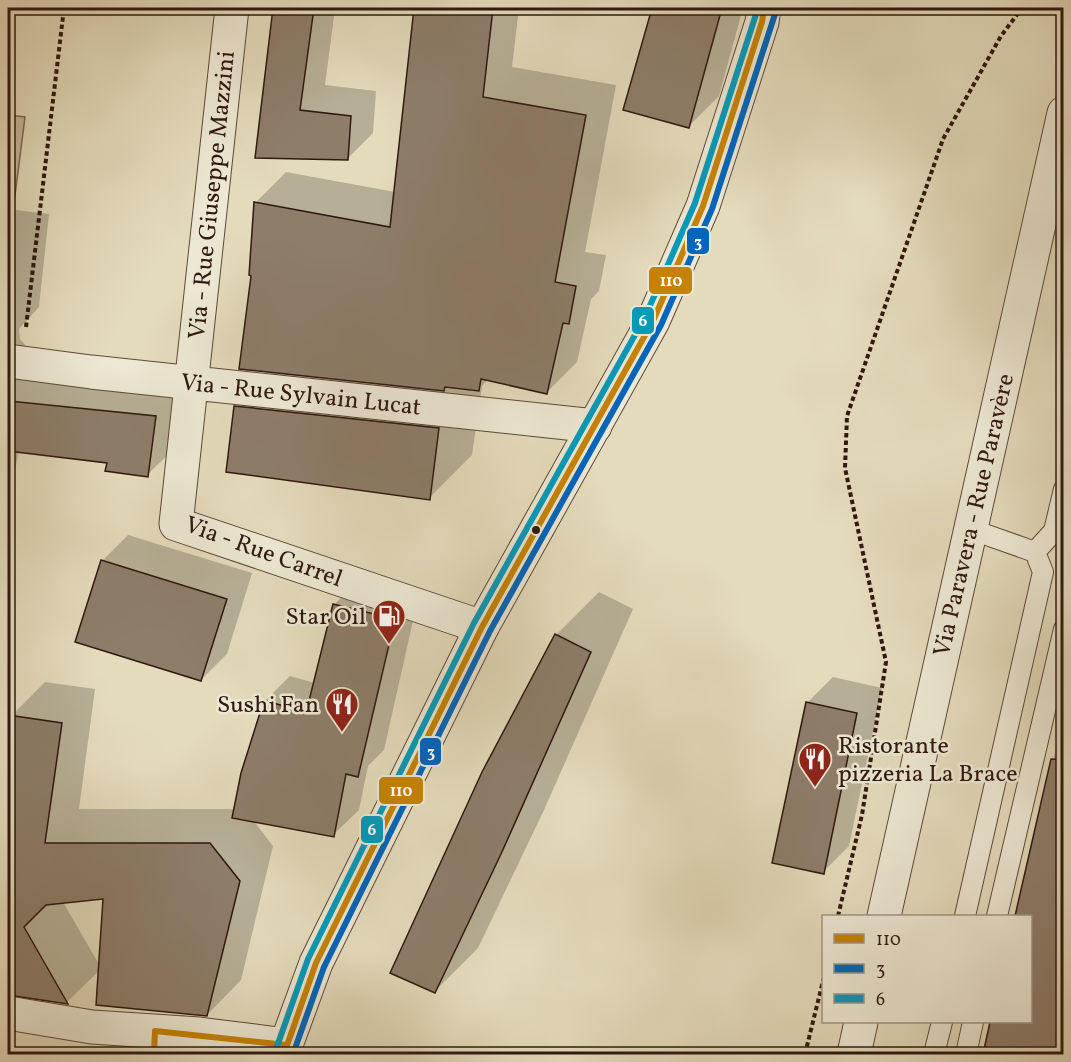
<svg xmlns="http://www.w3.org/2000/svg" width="1071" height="1062" font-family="Vollkorn,serif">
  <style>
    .green { fill: #c5ba9f; stroke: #7a6957; stroke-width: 1.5 }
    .shadow { fill: #0003; fill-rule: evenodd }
    .building { fill: #8d7d69; stroke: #2e180f; stroke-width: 1.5 }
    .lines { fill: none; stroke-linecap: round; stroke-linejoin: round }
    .service-casing { stroke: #5c493a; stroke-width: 22 }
    .minor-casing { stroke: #5c493a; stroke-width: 35 }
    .tertiary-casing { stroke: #5c493a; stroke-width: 35 }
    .path { stroke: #2e180f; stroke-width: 4; stroke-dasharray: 4.5 3; stroke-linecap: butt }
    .service { stroke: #ede8d3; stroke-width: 20 }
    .minor { stroke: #ede8d3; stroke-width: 33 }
    .tertiary { stroke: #ede8d3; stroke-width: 33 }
    .bus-1-casing { stroke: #ede8d3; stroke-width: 10 }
    .bus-2-casing { stroke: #ede8d3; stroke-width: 10 }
    .bus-3-casing { stroke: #ede8d3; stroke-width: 10 }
    .bus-1 { stroke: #c58204; stroke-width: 6 }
    .bus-2 { stroke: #0065bd; stroke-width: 6 }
    .bus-3 { stroke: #059abb; stroke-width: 6 }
    .bus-dot { fill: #2e180f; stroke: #ede8d3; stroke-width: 2 }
    .labels { text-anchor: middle; stroke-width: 5; stroke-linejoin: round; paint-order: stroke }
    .street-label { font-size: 24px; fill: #2e180f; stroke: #ede8d3 }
    .poi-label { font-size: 24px; fill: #2e180f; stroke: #ede8d3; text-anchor: end }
    .line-badge { stroke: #ede8d3; stroke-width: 2 }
    .badge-label { font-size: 16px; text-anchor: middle; font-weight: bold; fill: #fff }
  </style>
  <rect width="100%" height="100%" fill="#e4dbbc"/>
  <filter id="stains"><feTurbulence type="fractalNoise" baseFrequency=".00333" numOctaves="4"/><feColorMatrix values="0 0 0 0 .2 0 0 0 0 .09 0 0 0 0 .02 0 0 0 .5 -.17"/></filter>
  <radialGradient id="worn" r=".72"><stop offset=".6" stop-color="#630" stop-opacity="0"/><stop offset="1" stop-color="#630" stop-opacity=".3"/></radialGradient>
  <path class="green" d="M 8,115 L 25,117 L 12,219 L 8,219 Z"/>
  <path class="shadow" d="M 275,8 L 360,8 L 357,10 L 335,9 L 325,85 L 376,91 L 373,133 L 347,159 L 257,156 Z
    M 416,8 L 519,8 L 512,67 L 616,85 L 585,252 L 606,255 L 599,291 L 591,299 L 577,362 L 547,392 L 488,379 L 482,386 L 472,455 L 429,498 L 236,407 L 272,371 L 253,275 L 255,203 L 286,172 L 395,192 Z
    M 653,8 L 743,8 L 719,96 L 688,127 L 625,109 Z
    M 8,209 L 49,214 L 39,307 L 19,329 L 20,339 L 26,346 L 184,387 L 177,446 L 147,475 L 109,462 L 19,451 L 8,504 Z
    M 128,535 L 252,573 L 227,654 L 201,680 L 102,561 Z
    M 359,579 L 419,594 L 384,750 L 368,766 L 359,810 L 333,835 L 253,820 L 273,846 L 241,980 L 207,1015 L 100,970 L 67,1002 L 8,993 L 8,741 L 11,716 L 45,682 L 95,689 L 79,809 L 235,809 L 265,701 L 290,676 L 315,683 L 334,605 ZM 104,898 L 100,966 L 63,902 Z
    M 599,592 L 633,609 L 544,810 L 478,948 L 435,991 L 556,635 Z
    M 833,677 L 882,688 L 849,846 L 823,872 L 807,703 Z
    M 1064,714 L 1064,1054 L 984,1054 L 992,1022 L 1030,1022 L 1030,916 L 1016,916 Z"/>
  <path class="building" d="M 273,8 L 314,8 L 300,110 L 351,116 L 348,160 L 255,158 Z
    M 414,8 L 493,8 L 483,97 L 586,115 L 555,282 L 576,286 L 569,324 L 563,323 L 547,394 L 481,379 L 479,391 L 445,387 L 444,391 L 239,369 L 251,276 L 249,275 L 254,202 L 390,227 Z
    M 652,8 L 722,8 L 689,128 L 623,110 Z
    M 9,401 L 156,416 L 148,477 L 105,471 L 107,463 L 8,451 Z
    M 234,406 L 439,428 L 430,500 L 226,472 Z
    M 101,560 L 227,599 L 201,681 L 75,642 Z
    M 333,604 L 395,619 L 358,777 L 346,774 L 334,837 L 232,818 L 241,773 L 264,700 L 306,713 Z
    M 555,634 L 591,652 L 501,854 L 435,993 L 390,973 L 482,772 Z
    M 806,702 L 857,713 L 824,874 L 772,863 Z
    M 8,715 L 62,723 L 45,843 L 210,843 L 240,881 L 207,1016 L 96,1005 L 103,899 L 46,905 L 24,927 L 68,1004 L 8,995 Z
    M 1051,759 L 1064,760 L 1064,1054 L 983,1054 L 990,1022 L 1030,1022 L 1030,916 L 1015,916 Z"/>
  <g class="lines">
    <g class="service-casing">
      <path id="service" d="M 1035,552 L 1054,531 L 1064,489
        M 965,916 L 1043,572 L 1035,552 L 970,529
        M 997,916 L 1064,629
        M 154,1054 L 155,1031
        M 934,1054 L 942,1022
        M 966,1054 L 973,1022"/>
    </g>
    <g class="minor-casing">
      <path id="minor" d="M 232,8 L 176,524 L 482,627
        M 8,361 L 91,372 L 595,426
        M 8,1013 L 92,1027 L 199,1034 L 286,1045"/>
    </g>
    <g class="tertiary-casing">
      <path id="tertiary" d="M 884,916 L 1064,113
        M 284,1054 L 286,1045 L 316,963 L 482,627 L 653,321 L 703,206 L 762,22 L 764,8
        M 854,1054 L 861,1022"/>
    </g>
    <path class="path" d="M 26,327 L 64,8
      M 838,916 L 862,815 L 886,662 L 845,468 L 847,416 L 943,139 L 1001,36 L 1022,8
      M 805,1054 L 824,977"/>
    <use href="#service" class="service"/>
    <use href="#minor" class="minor"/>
    <use href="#tertiary" class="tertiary"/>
    <g class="bus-1-casing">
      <path id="bus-1" d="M 154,1054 L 155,1031 L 286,1045
        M 284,1054 L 316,963 L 482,627 L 653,321 L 703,206 L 762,22 L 764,8"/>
    </g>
    <g class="bus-2-casing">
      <path id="bus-2" d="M 293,1054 L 324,967 L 490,631 L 661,325 L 712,209 L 776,11"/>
    </g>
    <g class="bus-3-casing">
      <path id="bus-3" d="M 275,1052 L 308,959 L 474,623 L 645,317 L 695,203 L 758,8"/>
    </g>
    <use href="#bus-1" class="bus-1"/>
    <use href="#bus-2" class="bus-2"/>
    <use href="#bus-3" class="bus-3"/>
  </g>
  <defs>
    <g id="fuel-pin" transform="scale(1.725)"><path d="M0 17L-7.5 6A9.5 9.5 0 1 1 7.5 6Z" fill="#8f2418" stroke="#ede8d3"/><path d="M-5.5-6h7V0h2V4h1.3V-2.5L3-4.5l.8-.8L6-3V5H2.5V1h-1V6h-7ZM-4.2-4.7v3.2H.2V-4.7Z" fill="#fff"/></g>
    <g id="restaurant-pin" transform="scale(1.725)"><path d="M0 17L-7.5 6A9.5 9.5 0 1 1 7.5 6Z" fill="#8f2418" stroke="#ede8d3"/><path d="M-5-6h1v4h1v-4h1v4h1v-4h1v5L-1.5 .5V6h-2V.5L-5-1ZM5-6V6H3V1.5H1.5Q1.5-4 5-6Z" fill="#fff"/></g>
  </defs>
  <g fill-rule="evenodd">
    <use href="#fuel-pin" x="389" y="616"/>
    <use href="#restaurant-pin" x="342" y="704"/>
    <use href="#restaurant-pin" x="815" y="759"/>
  </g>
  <circle class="bus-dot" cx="536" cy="530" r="5"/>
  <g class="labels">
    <g class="street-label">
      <text transform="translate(211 195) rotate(-84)" y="8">Via - Rue Giuseppe Mazzini</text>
      <text transform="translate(301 394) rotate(6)" y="8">Via - Rue Sylvain Lucat</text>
      <text transform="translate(973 515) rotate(-77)" y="8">Via Paravera - Rue Paravère</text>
      <text transform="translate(264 551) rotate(20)" y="8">Via - Rue Carrel</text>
    </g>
    <g class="poi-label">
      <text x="366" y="624">Star Oil</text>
      <text x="319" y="712">Sushi Fan</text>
      <text x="838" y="753" text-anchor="start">Ristorante<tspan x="838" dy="28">pizzeria La Brace</tspan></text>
    </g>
  </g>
  <g class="line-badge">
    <rect x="686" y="227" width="24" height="28" rx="6" fill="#0065bd"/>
    <rect x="648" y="266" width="45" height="29" rx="6" fill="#c58204"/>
    <rect x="631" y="306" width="24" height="29" rx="6" fill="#059abb"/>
    <rect x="419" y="737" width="23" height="29" rx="6" fill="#0065bd"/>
    <rect x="378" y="776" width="46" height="29" rx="6" fill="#c58204"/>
    <rect x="360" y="815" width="24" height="29" rx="6" fill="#059abb"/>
  </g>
  <g class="badge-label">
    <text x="698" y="247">3</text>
    <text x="671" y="286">110</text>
    <text x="643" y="326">6</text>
    <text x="431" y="757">3</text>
    <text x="401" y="796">110</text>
    <text x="372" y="835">6</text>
  </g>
  <rect width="1071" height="1062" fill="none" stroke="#e4dbbc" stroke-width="30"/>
  <rect x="9" y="9" width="1053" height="1044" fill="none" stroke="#2e180f" stroke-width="3"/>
  <rect x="15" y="15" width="1041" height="1032" fill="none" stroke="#2e180f" stroke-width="1.5"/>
  <rect x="822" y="915" width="210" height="108" fill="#ede8d3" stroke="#a19585" stroke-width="1.5"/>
  <rect x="834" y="934" width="30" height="9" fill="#c58204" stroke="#a19585" stroke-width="1.5"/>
  <text x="876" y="945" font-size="18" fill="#2e180f">110</text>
  <rect x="834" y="964" width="30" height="9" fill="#0065bd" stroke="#a19585" stroke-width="1.5"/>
  <text x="876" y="975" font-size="18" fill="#2e180f">3</text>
  <rect x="834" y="994" width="30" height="9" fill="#059abb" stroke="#a19585" stroke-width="1.5"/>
  <text x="876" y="1005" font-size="18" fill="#2e180f">6</text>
  <rect width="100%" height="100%" filter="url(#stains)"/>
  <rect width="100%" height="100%" fill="url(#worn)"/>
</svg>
